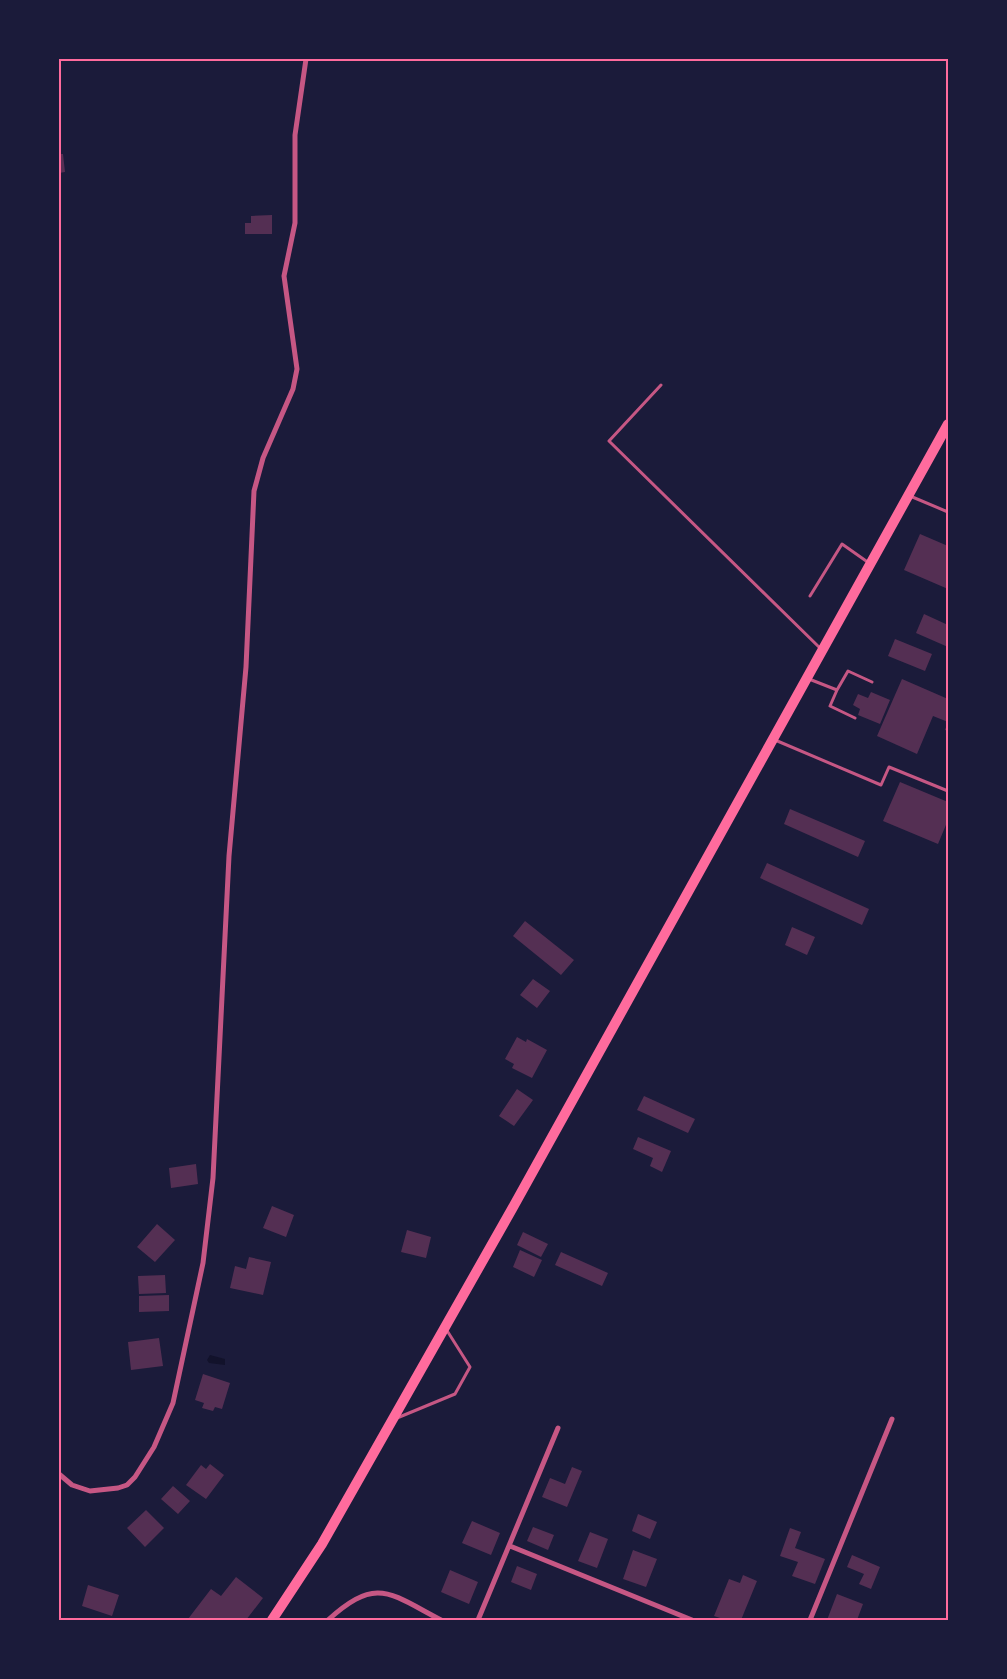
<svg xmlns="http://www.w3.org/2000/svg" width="1007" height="1679" font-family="'PT Sans Narrow',sans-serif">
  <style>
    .water { fill: #12122b }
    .building { fill: #542f53 }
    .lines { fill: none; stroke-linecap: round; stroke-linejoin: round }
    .service { stroke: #c65784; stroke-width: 3 }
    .minor { stroke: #c65784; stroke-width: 5 }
    .trunk { stroke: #ff6b9d; stroke-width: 10 }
    .neatline { fill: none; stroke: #ff6b9d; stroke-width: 2 }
  </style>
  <rect width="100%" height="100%" fill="#1b1b3a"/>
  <path class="water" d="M 210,1355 L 225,1359 L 225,1365 L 209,1363 L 207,1360 Z"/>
  <path class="building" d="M 59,154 L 63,154 L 65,172 L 59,173 Z
    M 272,215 L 272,234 L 245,234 L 245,223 L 251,223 L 251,216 Z
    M 920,534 L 948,546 L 948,589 L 904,570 Z
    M 924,614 L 948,625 L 948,647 L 916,633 Z
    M 895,639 L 932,654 L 925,671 L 888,656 Z
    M 902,679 L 948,699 L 948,731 L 945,730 L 948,722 L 933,716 L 917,754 L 877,736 Z
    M 871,692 L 890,700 L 880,724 L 858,715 L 860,709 L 853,705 L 858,694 L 868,698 Z
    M 900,782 L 948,802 L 948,820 L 938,844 L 883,821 Z
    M 790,809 L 865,841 L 858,857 L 784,824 Z
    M 767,863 L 869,909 L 862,925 L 760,878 Z
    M 525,921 L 574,960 L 561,975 L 513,936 Z
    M 792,927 L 815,937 L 807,955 L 785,945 Z
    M 533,979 L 550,991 L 537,1008 L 520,995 Z
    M 517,1037 L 526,1042 L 527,1039 L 547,1050 L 532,1078 L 512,1068 L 514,1064 L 505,1059 Z
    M 517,1089 L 533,1100 L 514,1126 L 499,1116 Z
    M 644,1096 L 695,1119 L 688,1133 L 637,1110 Z
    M 638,1137 L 671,1151 L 662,1172 L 650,1166 L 653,1158 L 633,1149 Z
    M 196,1164 L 198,1184 L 171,1188 L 169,1168 Z
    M 272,1206 L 294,1215 L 286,1237 L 263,1228 Z
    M 157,1224 L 175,1240 L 155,1262 L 137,1247 Z
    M 407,1230 L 431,1237 L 426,1258 L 401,1252 Z
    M 523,1232 L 548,1244 L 541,1257 L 517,1245 Z
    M 520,1250 L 542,1260 L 534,1277 L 513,1267 Z
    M 561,1252 L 608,1273 L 602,1286 L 555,1265 Z
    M 249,1257 L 271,1262 L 263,1295 L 230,1288 L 235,1266 L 246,1269 Z
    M 165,1275 L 166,1293 L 139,1294 L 138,1276 Z
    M 169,1295 L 169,1311 L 139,1312 L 139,1296 Z
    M 159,1338 L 163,1366 L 131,1370 L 128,1342 Z
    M 203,1374 L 230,1383 L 222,1409 L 215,1407 L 213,1411 L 202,1408 L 204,1403 L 195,1400 Z
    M 210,1464 L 224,1475 L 206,1499 L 186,1485 L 201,1465 L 206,1469 Z
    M 572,1467 L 582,1471 L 567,1507 L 542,1497 L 550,1478 L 565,1484 Z
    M 173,1486 L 190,1501 L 178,1514 L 161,1499 Z
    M 146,1510 L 164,1528 L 145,1547 L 127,1528 Z
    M 638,1514 L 657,1522 L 650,1539 L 632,1531 Z
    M 472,1521 L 500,1533 L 491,1555 L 462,1543 Z
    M 533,1527 L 554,1535 L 548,1550 L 527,1541 Z
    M 790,1528 L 801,1532 L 795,1548 L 825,1559 L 815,1584 L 792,1576 L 798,1562 L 780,1556 Z
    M 590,1532 L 608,1539 L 597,1568 L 578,1561 Z
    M 633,1550 L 657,1559 L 646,1587 L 623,1579 Z
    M 852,1555 L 880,1567 L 871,1589 L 859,1584 L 864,1574 L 847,1567 Z
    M 517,1566 L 537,1574 L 531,1590 L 511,1582 Z
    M 450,1570 L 478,1582 L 469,1604 L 441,1592 Z
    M 743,1575 L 757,1581 L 741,1620 L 726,1620 L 714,1616 L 729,1579 L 740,1583 Z
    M 236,1577 L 263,1598 L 246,1620 L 188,1619 L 211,1589 L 221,1596 Z
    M 88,1585 L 119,1595 L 112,1616 L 82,1606 Z
    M 837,1594 L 863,1604 L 857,1620 L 827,1620 Z"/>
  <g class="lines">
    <path class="service" d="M 661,385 L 609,441 L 821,649
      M 910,496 L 948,512
      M 810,596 L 842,544 L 869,563
      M 809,679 L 837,690 L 830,706 L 855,718
      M 837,690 L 848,671 L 872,682
      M 775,740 L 881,785 L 889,767 L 948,791
      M 397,1418 L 455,1394 L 470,1367 L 446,1329"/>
    <path class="minor" d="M 59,1474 L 72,1485 L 90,1491 L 118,1488 L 127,1485 L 135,1477 L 154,1447 L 173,1403 L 203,1263 L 213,1178 L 229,856 L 246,667 L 254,491 L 263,458 L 293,389 L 297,369 L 284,276 L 295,223 L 295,135 L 306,59
      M 510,1546 L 692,1620
      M 328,1620 C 377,1576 389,1593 441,1620
      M 478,1620 L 558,1428
      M 810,1620 L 892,1419"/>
    <path class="trunk" d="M 272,1620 L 322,1544 L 512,1209 L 948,424"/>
  </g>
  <rect width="1007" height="1679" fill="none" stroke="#1b1b3a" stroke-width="120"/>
  <rect x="60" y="60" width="887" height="1559" class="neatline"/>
</svg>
